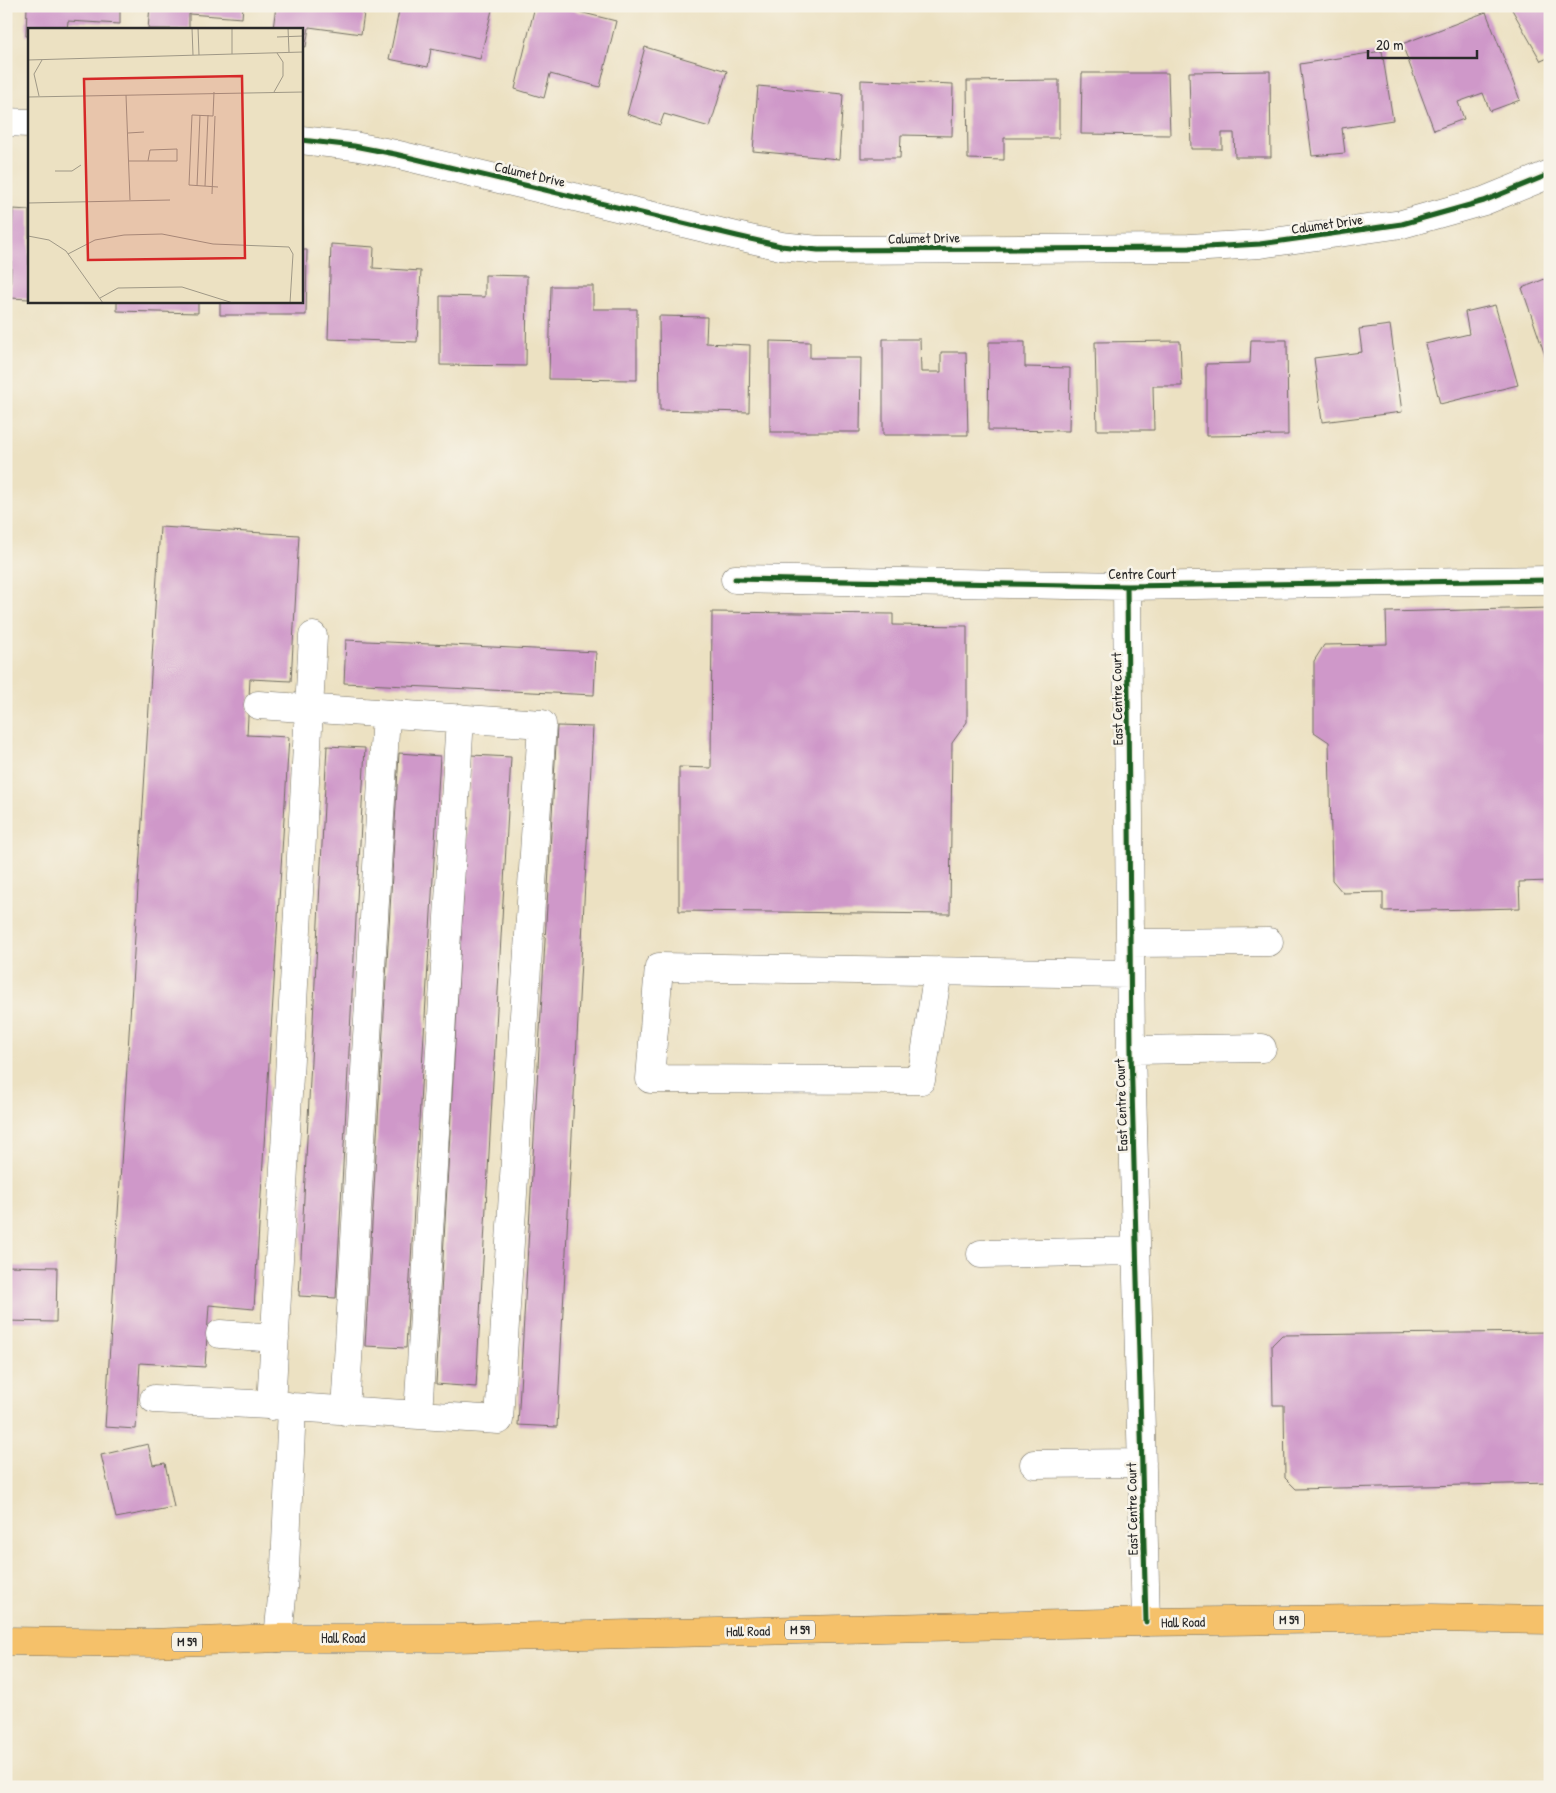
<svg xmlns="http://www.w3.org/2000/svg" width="1556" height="1793" font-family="'Patrick Hand',sans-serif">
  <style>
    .building { fill: #cf98c9 }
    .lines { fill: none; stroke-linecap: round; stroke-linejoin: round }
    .minor-casing { stroke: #6f6b60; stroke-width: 29 }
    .highway-casing { stroke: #6f6b60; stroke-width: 29 }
    .minor { stroke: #fff; stroke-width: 28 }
    .highway { stroke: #f5c16b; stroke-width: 28 }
    .cycleway-casing { stroke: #f7f3e8; stroke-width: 8 }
    .cycleway { stroke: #1b5e20; stroke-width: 5 }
    .labels { text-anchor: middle; stroke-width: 5; stroke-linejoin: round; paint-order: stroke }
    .shield { fill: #f7f3e8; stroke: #686764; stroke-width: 1 }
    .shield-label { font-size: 12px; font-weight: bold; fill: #2b2b2b }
    .street-label { font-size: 14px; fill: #2b2b2b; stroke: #f7f3e8 }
    .inset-road { fill: none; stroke: #9f9886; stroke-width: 1 }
    .view { fill: #d62828; fill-opacity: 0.15; stroke: #d62828; stroke-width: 2.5 }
    .inset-edge { fill: none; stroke: #2b2b2b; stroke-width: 2.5 }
  </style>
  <rect width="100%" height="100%" fill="#f7f3e8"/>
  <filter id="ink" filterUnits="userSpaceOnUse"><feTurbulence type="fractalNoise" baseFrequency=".02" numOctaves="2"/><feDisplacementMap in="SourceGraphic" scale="10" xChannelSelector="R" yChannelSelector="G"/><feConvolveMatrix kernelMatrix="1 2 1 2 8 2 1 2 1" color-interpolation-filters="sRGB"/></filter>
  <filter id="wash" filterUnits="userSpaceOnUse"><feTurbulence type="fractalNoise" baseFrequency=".0096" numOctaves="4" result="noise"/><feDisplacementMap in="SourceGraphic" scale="20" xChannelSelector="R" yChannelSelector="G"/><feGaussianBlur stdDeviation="1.12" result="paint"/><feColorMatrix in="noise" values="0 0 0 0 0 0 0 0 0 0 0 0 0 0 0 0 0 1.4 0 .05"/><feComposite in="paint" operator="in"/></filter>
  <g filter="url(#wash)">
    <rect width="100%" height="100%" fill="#ece1c2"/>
    <g id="blocks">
      <path class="building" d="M 27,6 L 120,6 L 120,24 L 68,21 L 67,29 L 29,29 L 29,36 L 26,36 Z
        M 150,6 L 243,6 L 242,18 L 189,14 L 189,29 L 148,29 Z
        M 276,6 L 365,6 L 361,34 L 309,27 L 306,47 L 301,46 L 301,29 L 273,29 Z
        M 400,6 L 493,6 L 480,59 L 431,49 L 428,67 L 389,59 Z
        M 535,6 L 555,6 L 616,21 L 600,87 L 550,74 L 544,98 L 515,89 Z
        M 1510,6 L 1550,6 L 1550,57 L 1541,61 Z
        M 1486,12 L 1520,100 L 1490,111 L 1483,93 L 1458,102 L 1464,119 L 1434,130 L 1402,44 Z
        M 645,47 L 727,71 L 710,127 L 664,114 L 660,125 L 627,114 Z
        M 1382,51 L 1393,120 L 1342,128 L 1345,153 L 1312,156 L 1300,64 Z
        M 1270,71 L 1271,157 L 1235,157 L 1234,133 L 1222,133 L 1222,149 L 1191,149 L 1189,72 Z
        M 1082,73 L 1168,73 L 1170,135 L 1081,134 Z
        M 861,80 L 953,84 L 952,136 L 901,135 L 900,158 L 861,158 Z
        M 1059,80 L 1059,138 L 1004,138 L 1004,160 L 968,159 L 967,81 Z
        M 758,86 L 843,94 L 839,159 L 753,151 Z
        M 13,209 L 29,210 L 29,299 L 10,298 Z
        M 331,244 L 374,247 L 373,268 L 421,271 L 417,342 L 328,339 Z
        M 301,250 L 307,250 L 306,315 L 220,315 L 220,301 L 301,301 Z
        M 485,275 L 527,276 L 526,366 L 440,365 L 440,296 L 485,297 Z
        M 1550,277 L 1550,367 L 1549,367 L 1522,288 Z
        M 551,286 L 593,286 L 593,309 L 637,309 L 637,380 L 549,379 Z
        M 117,301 L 198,301 L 198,313 L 117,311 Z
        M 1495,305 L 1518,385 L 1440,404 L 1425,344 L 1469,334 L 1465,312 Z
        M 659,316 L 707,317 L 706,343 L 750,345 L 749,412 L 660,410 Z
        M 1390,325 L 1402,412 L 1322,422 L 1314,358 L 1362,352 L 1359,329 Z
        M 883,339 L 920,339 L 921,372 L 941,372 L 941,352 L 966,352 L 968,435 L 883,435 Z
        M 1251,340 L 1287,340 L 1288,435 L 1206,436 L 1206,364 L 1250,363 Z
        M 770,341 L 810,342 L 810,358 L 861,358 L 860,432 L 770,432 Z
        M 1180,341 L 1182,386 L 1153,386 L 1154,430 L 1097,430 L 1095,342 Z
        M 989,342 L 1025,342 L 1025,367 L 1070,368 L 1069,431 L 988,430 Z
        M 160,527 L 299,535 L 291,681 L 250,679 L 247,735 L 289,737 L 254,1309 L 209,1305 L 205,1367 L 140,1363 L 136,1429 L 105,1427 Z
        M 1550,608 L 1550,881 L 1519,882 L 1520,908 L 1383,911 L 1383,892 L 1343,893 L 1332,880 L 1329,742 L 1314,732 L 1314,661 L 1324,645 L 1387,644 L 1386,612 Z
        M 712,612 L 893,614 L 893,625 L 967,626 L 967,722 L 952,743 L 950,914 L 679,911 L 679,767 L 711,768 Z
        M 346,640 L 596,652 L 594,695 L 344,683 Z
        M 557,726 L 593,727 L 557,1427 L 518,1425 Z
        M 327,746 L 365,748 L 336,1298 L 299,1296 Z
        M 399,753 L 440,756 L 406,1348 L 365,1346 Z
        M 471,755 L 511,757 L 476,1387 L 436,1384 Z
        M 6,1266 L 57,1267 L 56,1322 L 6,1321 Z
        M 1550,1332 L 1550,1483 L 1296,1489 L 1285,1478 L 1284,1405 L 1273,1405 L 1272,1345 L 1282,1335 Z
        M 148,1444 L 153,1465 L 165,1463 L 174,1507 L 116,1518 L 101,1455 Z"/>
    </g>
  </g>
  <g filter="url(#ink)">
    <use href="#blocks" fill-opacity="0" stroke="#6f6b60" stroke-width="1"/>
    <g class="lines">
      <g class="minor-casing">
        <path id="minor" d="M 6,122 L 29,123
          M 301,140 L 354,146 L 395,154 L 737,236 L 781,246 L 818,250 L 1189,248 L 1260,244 L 1402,224 L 1484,201 L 1550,174
          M 735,579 L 1127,586 L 1550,580
          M 1127,586 L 1131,1050 L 1146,1622
          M 258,705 L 542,724 L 499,1420 L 292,1407 L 285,1567 L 278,1638
          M 1130,943 L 1269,942
          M 938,971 L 921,1080 L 650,1079 L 659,967 L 1130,974
          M 1131,1050 L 1262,1048
          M 981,1254 L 1136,1251
          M 220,1334 L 275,1338
          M 154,1399 L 288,1406
          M 271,1406 L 313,636
          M 345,1411 L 386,714
          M 418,1415 L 460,718
          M 1034,1464 L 1142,1463"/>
      </g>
      <g class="highway-casing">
        <path id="highway" d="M 6,1641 L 151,1643 L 278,1638 L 455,1638 L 1146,1622 L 1432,1618 L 1550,1620"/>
      </g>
      <use href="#minor" class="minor"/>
      <use href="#highway" class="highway"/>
      <g class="cycleway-casing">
        <path id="cycleway" d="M 301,140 L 354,146 L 395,154 L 737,236 L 781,246 L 818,250 L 1189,248 L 1260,244 L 1402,224 L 1484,201 L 1550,174
          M 735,579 L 1127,586 L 1550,580
          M 1127,586 L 1131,1050 L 1146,1622"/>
      </g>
      <use href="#cycleway" class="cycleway"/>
    </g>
  </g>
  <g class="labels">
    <g class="shield">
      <rect x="1274" y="1610.5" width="30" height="19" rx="4"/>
      <rect x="785" y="1620.5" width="30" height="19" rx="4"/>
      <rect x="172" y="1632.5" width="30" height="19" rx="4"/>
    </g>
    <g class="shield-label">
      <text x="1289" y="1624">M 59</text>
      <text x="800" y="1634">M 59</text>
      <text x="187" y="1646">M 59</text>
    </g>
    <g class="street-label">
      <text transform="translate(530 174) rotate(13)" y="5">Calumet Drive</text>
      <text transform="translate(1327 224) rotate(-8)" y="5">Calumet Drive</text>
      <text transform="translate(924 238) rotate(-1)" y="5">Calumet Drive</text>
      <text x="1142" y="579">Centre Court</text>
      <text transform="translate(1117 699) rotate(-91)" y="5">East Centre Court</text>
      <text transform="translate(1121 1105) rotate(-92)" y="5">East Centre Court</text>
      <text transform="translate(1132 1509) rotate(-91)" y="5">East Centre Court</text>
      <text transform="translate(1183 1622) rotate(-1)" y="5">Hall Road</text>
      <text transform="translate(748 1631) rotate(-1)" y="5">Hall Road</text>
      <text x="343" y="1643">Hall Road</text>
    </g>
  </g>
  <g transform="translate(28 28)">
    <rect width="275" height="275" fill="#ece1c2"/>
    <path class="inset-road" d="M 164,0 L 165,27M 170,0 L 171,27M 204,0 L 204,26M 260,0 L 261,24M 249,9 L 275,8M 0,32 L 275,24M 186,64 L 185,88 L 164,87 L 161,157 L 190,159M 246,64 L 255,48 L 255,34 L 249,25M 98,67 L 102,172M 11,68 L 6,46 L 14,32M 0,69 L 275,64M 100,105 L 116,104M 101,133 L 149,133 L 149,121 L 122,122 L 120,133M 27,143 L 44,143 L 53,137M 169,158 L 172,87M 177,158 L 180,87M 184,166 L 187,88M 0,175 L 142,172M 0,208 L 21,212 L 38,223 L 75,275M 40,226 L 67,212 L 96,207 L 134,206 L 185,216 L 261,219 L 265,226 L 262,275M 72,270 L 90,260 L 154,259 L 205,275"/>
    <path class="view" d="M 214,48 L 217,230 L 60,232 L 56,51 Z"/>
    <rect width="275" height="275" class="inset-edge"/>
  </g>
  <rect width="1556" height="1793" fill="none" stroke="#f7f3e8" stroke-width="25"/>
  <path d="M1368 50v8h109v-8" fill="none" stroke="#2b2b2b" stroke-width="2.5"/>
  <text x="1376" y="50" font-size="15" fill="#2b2b2b" stroke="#f7f3e8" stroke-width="4" paint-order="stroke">20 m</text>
</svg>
